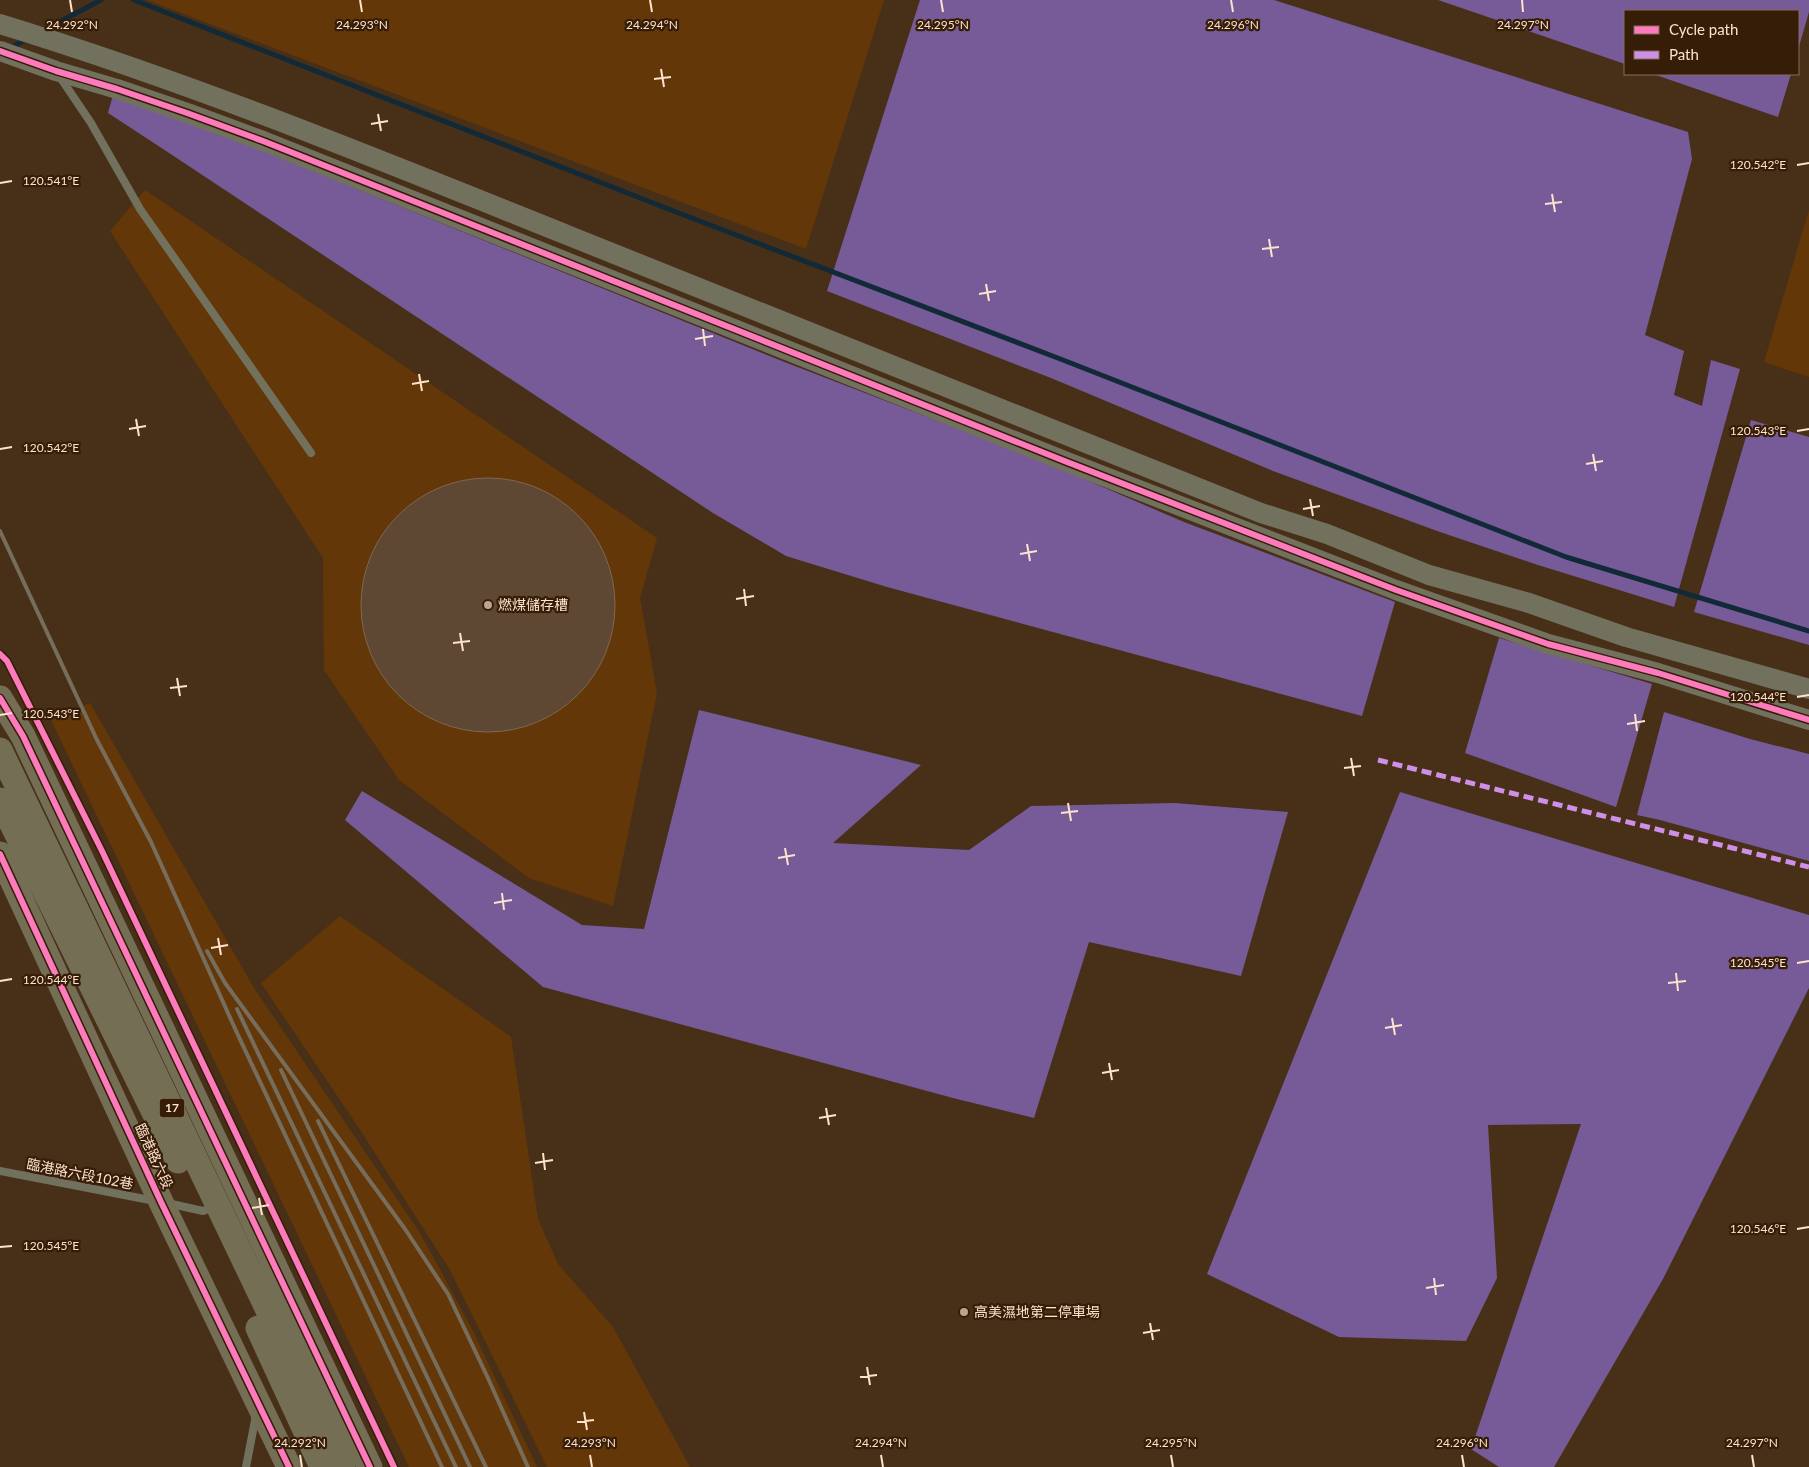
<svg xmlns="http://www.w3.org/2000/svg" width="1809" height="1467" font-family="Lato,'Noto Sans TC',sans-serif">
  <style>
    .built { fill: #643708 }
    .forest { fill: #765b98 }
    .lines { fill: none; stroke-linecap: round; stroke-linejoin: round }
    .stream { stroke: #122a37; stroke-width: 5 }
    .building { fill: #5e4833; stroke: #7e6852 }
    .service { stroke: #72715e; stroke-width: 8 }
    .tertiary { stroke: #72715e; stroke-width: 20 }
    .primary { stroke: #736e54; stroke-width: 25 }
    .rail { stroke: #766d5c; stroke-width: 4 }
    .quiet { stroke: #ce8fe9; stroke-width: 5; stroke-dasharray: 10 5; stroke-linecap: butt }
    .cycleway-casing { stroke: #361d07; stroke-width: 9 }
    .cycleway { stroke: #fd7abc; stroke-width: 6 }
    .ticks { fill: none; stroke: #fde2cd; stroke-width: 2 }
    .poi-dot { fill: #bea48e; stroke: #361d07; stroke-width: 2 }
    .labels { text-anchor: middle; stroke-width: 4.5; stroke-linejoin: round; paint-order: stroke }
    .shield { fill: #361d07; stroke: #c1a792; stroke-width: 1 }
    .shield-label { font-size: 12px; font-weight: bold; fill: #fde2cd }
    .poi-label { font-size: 14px; fill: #fde2cd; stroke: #361d07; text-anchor: start }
    .street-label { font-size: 14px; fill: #fde2cd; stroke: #361d07 }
    .ticks-label { font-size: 12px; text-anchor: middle; fill: #fde2cd; stroke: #361d07; stroke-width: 4.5; stroke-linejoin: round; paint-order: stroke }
  </style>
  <rect width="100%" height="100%" fill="#483018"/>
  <path class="built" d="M 147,0 L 884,0 L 806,249 Z
    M 145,190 L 657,538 L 640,598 L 657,693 L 613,906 L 529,878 L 399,780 L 324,670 L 323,558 L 110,231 Z
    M 1809,210 L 1809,377 L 1764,362 Z
    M 90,703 L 254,988 L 420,1233 L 473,1331 L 537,1467 L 409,1467 L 51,720 Z
    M 340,916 L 511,1037 L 538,1219 L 558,1264 L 613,1327 L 690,1467 L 547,1467 L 450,1270 L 355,1122 L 261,983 Z"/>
  <path class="forest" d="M 920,0 L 1274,0 L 1688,132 L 1692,159 L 1645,335 L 1684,351 L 1674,395 L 1702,406 L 1711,360 L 1740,369 L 1674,607 L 1538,565 L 1440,532 L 1273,471 L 1051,378 L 827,291 Z
    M 1438,0 L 1809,0 L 1809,12 L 1798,50 L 1798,11 L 1625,11 L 1625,64 Z
    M 1653,74 L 1791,74 L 1778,117 Z
    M 113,95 L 199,125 L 787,363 L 1047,463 L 1184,522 L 1395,602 L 1362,716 L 887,587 L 786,556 L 713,513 L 160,147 L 108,113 Z
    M 1751,420 L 1809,437 L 1809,645 L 1694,612 Z
    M 1499,638 L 1652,684 L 1616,807 L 1465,753 Z
    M 699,710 L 921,765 L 833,843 L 969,850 L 1031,806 L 1174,803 L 1288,812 L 1241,976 L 1089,942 L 1034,1118 L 953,1098 L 543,987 L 345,820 L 362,791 L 582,925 L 644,929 Z
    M 1664,712 L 1750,739 L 1809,754 L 1809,861 L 1660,820 L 1637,815 Z
    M 1400,792 L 1809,915 L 1809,988 L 1663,1279 L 1554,1467 L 1499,1467 L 1471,1449 L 1581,1124 L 1488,1125 L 1497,1278 L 1466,1341 L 1339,1337 L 1207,1274 Z"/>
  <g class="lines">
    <path class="stream" d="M 134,0 L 671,210 L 1063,360 L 1566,557 L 1809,631
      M 42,31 L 101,0
      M 9,49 L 28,38"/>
  </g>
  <path class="building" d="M361 605a127 127 0 1 1 254 0a127 127 0 1 1-254 0Z"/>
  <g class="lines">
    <path class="service" d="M 60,77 L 91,123 L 140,209 L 311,453
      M 0,1171 L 155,1201
      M 167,1203 L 203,1211 L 214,1207
      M 246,1467 L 256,1415"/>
    <path class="tertiary" d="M 0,24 C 193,83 380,160 567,235 C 799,327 1030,420 1261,513 L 1327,534 L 1429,575 L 1529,603 L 1626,637 L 1809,689
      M 0,51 L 56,71 L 117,89 L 187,113 L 263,141 L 1067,462 L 1396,590 L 1548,644 L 1658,673 L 1809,720"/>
    <path class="primary" d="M 0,698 L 23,736 L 370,1467
      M 0,750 L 343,1467
      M 0,800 L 178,1161
      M 0,854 L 161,1202 L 289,1467
      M 258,1328 L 322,1467"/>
    <path class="rail" d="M 0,531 L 97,740 L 151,842 L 237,1033 L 442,1467
      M 207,951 L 225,983 L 405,1229 L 448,1294 L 487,1376 L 528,1467
      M 237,1009 L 456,1467
      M 281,1070 L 470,1467
      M 318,1121 L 486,1467"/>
    <path class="quiet" d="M 1378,760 L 1809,867"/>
    <g class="cycleway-casing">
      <path id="cycleway" d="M 0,51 L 56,71 L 117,89 L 187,113 L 263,141 L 1067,462 L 1396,590 L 1548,644 L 1658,673 L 1809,720
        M 0,654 L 7,661 L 102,851 L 394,1467
        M 0,698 L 23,736 L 370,1467
        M 0,854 L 161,1202 L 289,1467"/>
    </g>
    <use href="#cycleway" class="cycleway"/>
  </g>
  <path class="ticks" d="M 70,0 L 72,12M 360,0 L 362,12M 650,0 L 652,12M 941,0 L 943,12M 1231,0 L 1233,12M 1522,0 L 1523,12M 661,69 L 664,87M 654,79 L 671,77M 378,114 L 381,131M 371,124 L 388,121M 1797,165 L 1809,163M 0,183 L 12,181M 1552,194 L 1555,212M 1545,204 L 1562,202M 1269,239 L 1272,257M 1262,249 L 1279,247M 986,284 L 989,301M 979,294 L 996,291M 703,329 L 705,346M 695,339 L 713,336M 419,374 L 422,391M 412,384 L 429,381M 136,419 L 139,436M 129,429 L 146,426M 1797,431 L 1809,429M 0,449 L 12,447M 1593,454 L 1596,471M 1586,464 L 1603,461M 1310,499 L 1313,516M 1303,509 L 1320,506M 1027,544 L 1030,561M 1020,554 L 1037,551M 744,589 L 746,606M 736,599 L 754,596M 460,633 L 463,651M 453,643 L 470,641M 177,678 L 180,696M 170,688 L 187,686M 1797,697 L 1809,695M 1635,714 L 1637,731M 0,715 L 12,713M 1627,724 L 1645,721M 1351,758 L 1354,776M 1344,768 L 1361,766M 1068,803 L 1071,821M 1061,813 L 1078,811M 785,848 L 788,865M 778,858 L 795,855M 502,893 L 504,910M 494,903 L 512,900M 218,938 L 221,955M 211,948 L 228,945M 1797,963 L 1809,961M 1676,973 L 1678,991M 0,981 L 12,979M 1668,983 L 1686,981M 1392,1018 L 1395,1035M 1385,1028 L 1402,1025M 1109,1063 L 1112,1080M 1102,1073 L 1119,1070M 826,1108 L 829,1125M 819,1118 L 836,1115M 543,1153 L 545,1170M 535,1163 L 553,1160M 259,1198 L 262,1215M 252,1208 L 269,1205M 1797,1229 L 1809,1227M 0,1247 L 12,1246M 1434,1278 L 1436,1295M 1426,1288 L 1444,1285M 1150,1323 L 1153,1340M 1143,1333 L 1160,1330M 867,1367 L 870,1385M 860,1377 L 877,1375M 584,1412 L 587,1430M 577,1422 L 594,1420M 300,1455 L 302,1467M 590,1455 L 592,1467M 881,1455 L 883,1467M 1171,1455 L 1173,1467M 1462,1455 L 1464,1467M 1752,1455 L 1754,1467"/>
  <g class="poi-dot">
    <circle cx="488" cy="605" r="5"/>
    <circle cx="964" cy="1312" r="5"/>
  </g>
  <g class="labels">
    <rect class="shield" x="159.5" y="1098.5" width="25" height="19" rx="4"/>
    <g class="shield-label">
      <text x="172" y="1112">17</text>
    </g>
    <g class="poi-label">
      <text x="498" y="610">燃煤儲存槽</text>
      <text x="974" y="1317">高美濕地第二停車場</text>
    </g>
    <g class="street-label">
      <text transform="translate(154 1156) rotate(65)" y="5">臨港路六段</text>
      <text transform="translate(80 1174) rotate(11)" y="5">臨港路六段102巷</text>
    </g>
  </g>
  <g class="ticks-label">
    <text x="72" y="29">24.292°N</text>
    <text x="362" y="29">24.293°N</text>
    <text x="652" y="29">24.294°N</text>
    <text x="943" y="29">24.295°N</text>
    <text x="1233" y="29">24.296°N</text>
    <text x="1523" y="29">24.297°N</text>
    <text x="1758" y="169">120.542°E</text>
    <text x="51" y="185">120.541°E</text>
    <text x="1758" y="435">120.543°E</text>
    <text x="51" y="452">120.542°E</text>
    <text x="1758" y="701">120.544°E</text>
    <text x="51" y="718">120.543°E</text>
    <text x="1758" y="967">120.545°E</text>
    <text x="51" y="984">120.544°E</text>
    <text x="1758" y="1233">120.546°E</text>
    <text x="51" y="1250">120.545°E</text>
    <text x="300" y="1447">24.292°N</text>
    <text x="590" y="1447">24.293°N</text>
    <text x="881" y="1447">24.294°N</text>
    <text x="1171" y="1447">24.295°N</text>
    <text x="1462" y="1447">24.296°N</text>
    <text x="1752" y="1447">24.297°N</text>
  </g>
  <rect x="1624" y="10" width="175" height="65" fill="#361d07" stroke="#866c56"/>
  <rect x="1634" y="26" width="25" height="8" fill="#fd7abc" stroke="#866c56"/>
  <text x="1669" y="35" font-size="15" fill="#fde2cd">Cycle path</text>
  <rect x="1634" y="51" width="25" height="8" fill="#ce8fe9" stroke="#866c56"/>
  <text x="1669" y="60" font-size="15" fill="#fde2cd">Path</text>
</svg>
